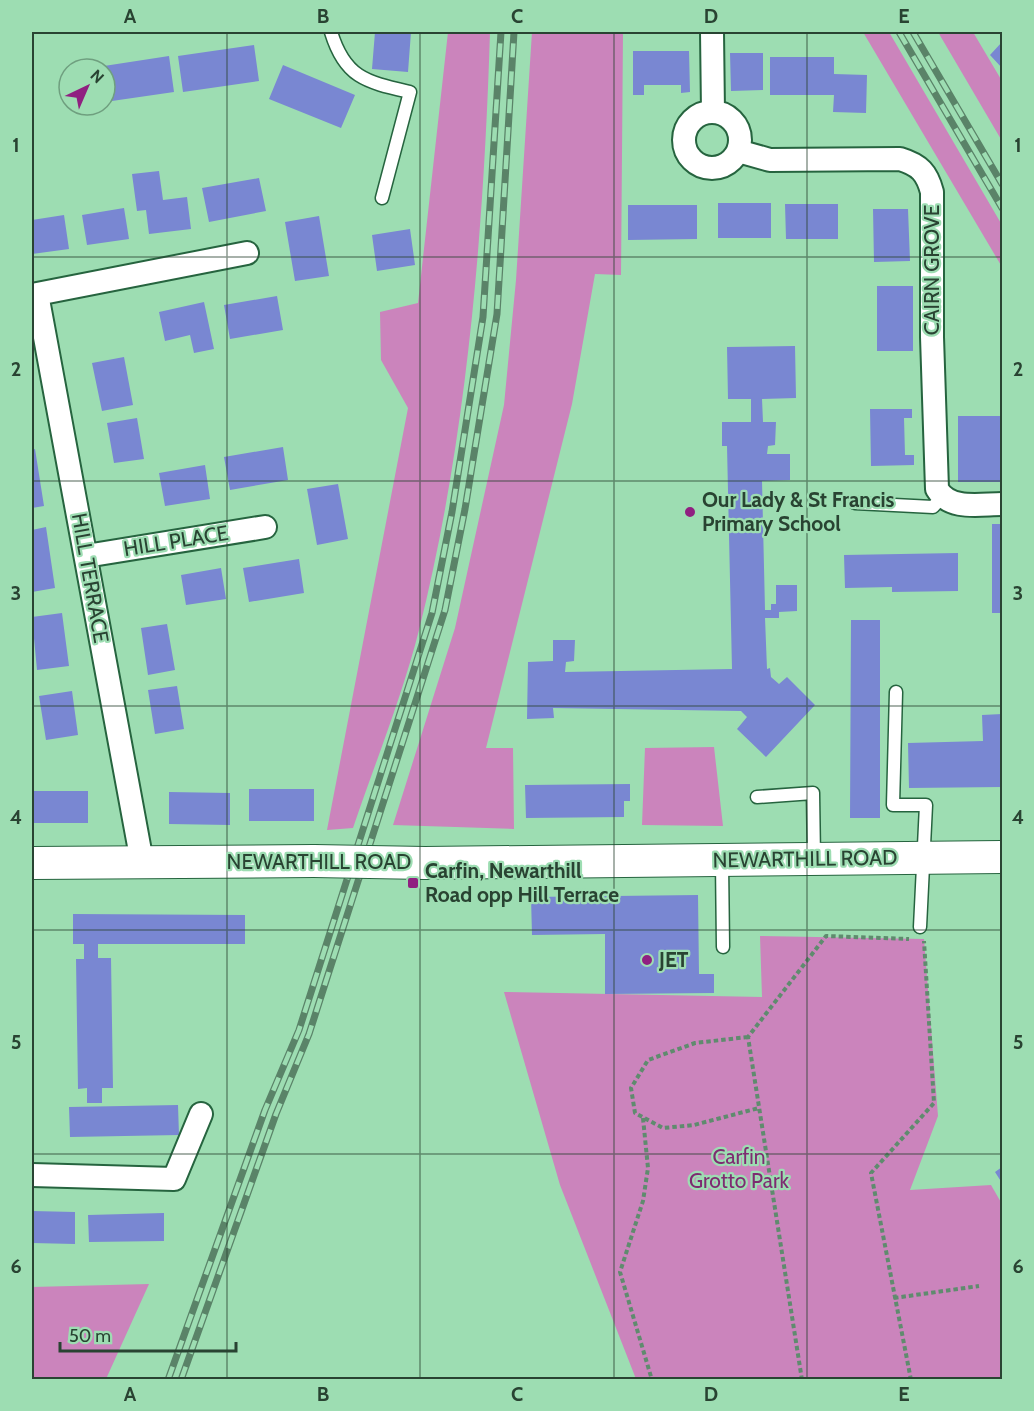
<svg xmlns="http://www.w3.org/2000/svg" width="1034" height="1411" font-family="Cabin,sans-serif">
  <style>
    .green { fill: #cb84bc }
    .building { fill: #7987d2 }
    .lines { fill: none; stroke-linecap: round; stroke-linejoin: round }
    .lane-casing { stroke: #26643f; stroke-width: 15 }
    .street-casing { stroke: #26643f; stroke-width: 26 }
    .secondary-casing { stroke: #26643f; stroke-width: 34 }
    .path { stroke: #5f8b6e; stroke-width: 4; stroke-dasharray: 4.5 3; stroke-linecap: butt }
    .lane { stroke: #fff; stroke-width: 12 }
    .street { stroke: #fff; stroke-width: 22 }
    .secondary { stroke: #fff; stroke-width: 32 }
    .rail-casing { stroke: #5a8368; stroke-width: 7 }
    .rail { stroke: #9dddb2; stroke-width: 4.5; stroke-dasharray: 14; stroke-linecap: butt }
    .secondary-bridge-casing { stroke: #26643f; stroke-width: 34; stroke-linecap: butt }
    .secondary-bridge { stroke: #fff; stroke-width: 32 }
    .grid { fill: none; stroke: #294332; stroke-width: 1.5; stroke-opacity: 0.55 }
    .poi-dot { fill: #902081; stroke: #9dddb2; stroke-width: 2 }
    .labels { text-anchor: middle; stroke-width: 4.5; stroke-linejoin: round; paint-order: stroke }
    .street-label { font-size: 21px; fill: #294332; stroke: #9dddb2 }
    .poi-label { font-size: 21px; font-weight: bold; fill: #294332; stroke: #9dddb2; text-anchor: start }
    .park-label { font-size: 21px; fill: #7e2b71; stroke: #9dddb2 }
    .neatline { fill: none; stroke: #294332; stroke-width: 2 }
    .grid-label { font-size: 20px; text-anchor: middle; font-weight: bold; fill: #294332 }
  </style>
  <rect width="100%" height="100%" fill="#9dddb2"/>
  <path class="green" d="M 448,32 L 490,32 C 484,228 467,439 419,630 C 402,697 375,763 353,828 L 327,830 L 408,408 L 381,360 L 380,312 L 418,303 Z
    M 532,32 L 623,32 L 621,275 L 595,274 L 572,404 L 486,748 L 513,748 L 514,829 L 393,825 L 455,628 L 504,405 L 516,280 Z
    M 863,32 L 889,32 L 1002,225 L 1002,267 Z
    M 938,32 L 973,32 L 1002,81 L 1002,141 Z
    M 714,747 L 723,826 L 642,825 L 645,748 Z
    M 760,936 L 924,939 L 938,1116 L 910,1190 L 991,1185 L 1002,1204 L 1002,1379 L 636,1379 L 560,1185 L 504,992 L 762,997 Z
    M 149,1284 L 106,1379 L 32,1379 L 32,1287 Z"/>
  <path class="building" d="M 375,32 L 411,32 L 408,72 L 372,69 Z
    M 1002,42 L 1002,68 L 990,55 Z
    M 254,45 L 259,81 L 183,92 L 178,56 Z
    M 633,51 L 689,51 L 690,92 L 681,93 L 681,85 L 644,85 L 644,95 L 633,95 Z
    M 730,53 L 763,53 L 763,90 L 731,91 Z
    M 169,56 L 174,92 L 105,102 L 105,69 L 91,68 Z
    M 770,57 L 834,57 L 834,74 L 867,75 L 866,113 L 833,112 L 834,95 L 770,95 Z
    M 283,65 L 355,95 L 341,128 L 269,99 Z
    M 159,171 L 163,200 L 187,197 L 191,229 L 149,234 L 146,210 L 137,211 L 132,174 Z
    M 259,178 L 266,211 L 209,222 L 202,188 Z
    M 718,203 L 771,203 L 771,238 L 718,238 Z
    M 785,204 L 838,204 L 838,239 L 786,239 Z
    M 628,205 L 697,205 L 697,239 L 628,240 Z
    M 124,208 L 129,239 L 87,245 L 82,215 Z
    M 873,209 L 908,209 L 910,261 L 874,262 Z
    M 64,215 L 69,249 L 32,254 L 32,220 Z
    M 319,216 L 329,276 L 295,281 L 285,222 Z
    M 410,229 L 415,265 L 377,271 L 372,235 Z
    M 877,286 L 913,286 L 913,351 L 877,351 Z
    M 277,296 L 283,330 L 230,339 L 224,305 Z
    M 204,302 L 214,349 L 194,353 L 190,335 L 165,341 L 159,312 Z
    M 795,346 L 796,398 L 762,399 L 763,422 L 776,422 L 775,445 L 768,446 L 767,454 L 790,454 L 790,480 L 762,481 L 765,610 L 771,610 L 771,604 L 776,604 L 776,585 L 797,585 L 797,611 L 779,612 L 779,618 L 765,618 L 767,669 L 770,668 L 771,677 L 779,684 L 787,677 L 815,705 L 766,757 L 737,729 L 747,717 L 741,711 L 553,708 L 554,718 L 527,719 L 528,662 L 553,661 L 553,640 L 575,640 L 574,661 L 566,662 L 565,672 L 732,669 L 727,446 L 722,446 L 722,422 L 751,422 L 751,399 L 728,399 L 727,347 Z
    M 124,357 L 133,405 L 102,411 L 92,363 Z
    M 870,409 L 912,409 L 912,418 L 904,418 L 905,455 L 914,455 L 914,465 L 871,466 Z
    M 958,416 L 1002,416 L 1002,482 L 958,482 Z
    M 137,418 L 144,459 L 114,463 L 107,423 Z
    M 283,447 L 288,480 L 230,490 L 224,457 Z
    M 35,449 L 44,506 L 32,508 L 32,450 Z
    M 205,465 L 210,499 L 165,506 L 159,473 Z
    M 338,484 L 348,539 L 317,545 L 307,489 Z
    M 992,524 L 1002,524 L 1002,613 L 992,613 Z
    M 46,527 L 55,588 L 32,592 L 32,530 Z
    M 958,553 L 958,591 L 892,592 L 892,587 L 845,588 L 844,555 Z
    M 299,559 L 304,593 L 249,602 L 243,568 Z
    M 221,568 L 226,599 L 186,605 L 181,575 Z
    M 62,613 L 69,666 L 37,670 L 32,617 Z
    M 851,620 L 880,620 L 880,818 L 850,818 Z
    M 167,624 L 175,670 L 148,675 L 141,628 Z
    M 177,686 L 184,729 L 155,734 L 148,690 Z
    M 72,691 L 78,735 L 46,740 L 39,696 Z
    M 1002,714 L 1002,787 L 909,788 L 908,743 L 983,741 L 982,715 Z
    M 630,784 L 630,801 L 624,801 L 624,817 L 526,818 L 525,785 Z
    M 249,789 L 314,789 L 314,821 L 249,821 Z
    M 32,791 L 88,791 L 88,823 L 32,823 Z
    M 169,792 L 230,793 L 230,825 L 169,824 Z
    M 698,895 L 699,974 L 714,974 L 714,993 L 605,994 L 605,934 L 532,935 L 531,897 Z
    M 73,914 L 245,915 L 245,944 L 98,944 L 98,958 L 111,958 L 113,1088 L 102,1088 L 102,1103 L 87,1103 L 87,1088 L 78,1089 L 76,959 L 84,959 L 84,944 L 73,944 Z
    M 178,1105 L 179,1135 L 70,1137 L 69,1107 Z
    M 1002,1167 L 1002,1183 L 995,1172 Z
    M 32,1211 L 75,1212 L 75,1244 L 32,1243 Z
    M 164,1213 L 164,1241 L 89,1242 L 88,1215 Z"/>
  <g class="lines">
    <g class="lane-casing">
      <path id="lane" d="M 331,32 C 345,78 366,82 410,92 L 382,198
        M 855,503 L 933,507 L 942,497
        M 896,692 L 893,805 L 926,805 L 920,927
        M 757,797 L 813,793 L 814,858
        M 722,862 L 723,947"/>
    </g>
    <g class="street-casing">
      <path id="street" d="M 712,32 L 713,112
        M684 140a28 28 0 1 1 56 0a28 28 0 1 1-56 0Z
        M 738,151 L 770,160 L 900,159 C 920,165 927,173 932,192 L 932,337 L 937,489 C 950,511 980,504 1002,504
        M 37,294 L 142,862
        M 32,295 L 247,253
        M 86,556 L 265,527
        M 32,1175 L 174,1179 L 201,1114"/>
    </g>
    <g class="secondary-casing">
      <path id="secondary" d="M 32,863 L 314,861
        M 425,863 L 1002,857"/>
    </g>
    <path class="path" d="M 748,1037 L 695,1043 L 648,1060 L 631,1088 L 635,1113 L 663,1128 L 694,1125 L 759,1108
      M 643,1118 L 648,1168 L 643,1201 L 620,1272 L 652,1380
      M 894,1298 L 979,1286
      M 802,1380 L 748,1037 L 826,936 L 909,939
      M 911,1380 L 871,1173 L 934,1103 L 924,941"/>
    <use href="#lane" class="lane"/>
    <use href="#street" class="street"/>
    <use href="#secondary" class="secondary"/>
    <g class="rail-casing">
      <path id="rail" d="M 899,32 L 1002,208
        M 913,32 L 1002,184
        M 168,1380 L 265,1110 L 299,1030 L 432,613 L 452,512 L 483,317 L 501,32
        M 181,1380 L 276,1114 L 309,1034 L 445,610 L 465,509 L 497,314 L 514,32"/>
    </g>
    <use href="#rail" class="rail"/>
    <g class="secondary-bridge-casing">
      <path id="secondary-bridge" d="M 314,861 L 425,863"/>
    </g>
    <use href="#secondary-bridge" class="secondary-bridge"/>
  </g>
  <path class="grid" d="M 227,32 L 227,1380M 420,32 L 420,1380M 614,32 L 614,1380M 807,32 L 807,1380M 32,257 L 1002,257M 32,481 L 1002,481M 32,706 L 1002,706M 32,930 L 1002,930M 32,1154 L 1002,1154"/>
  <g class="poi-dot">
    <circle cx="690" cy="512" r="6"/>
    <rect x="407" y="877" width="12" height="12" rx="3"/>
    <circle cx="647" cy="960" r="6"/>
  </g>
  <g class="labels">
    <g class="street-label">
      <text transform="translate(932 270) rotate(-90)" y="7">CAIRN GROVE</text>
      <text transform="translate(176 541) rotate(-9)" y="7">HILL PLACE</text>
      <text transform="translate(90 578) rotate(80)" y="7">HILL TERRACE</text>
      <text transform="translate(805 859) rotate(-1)" y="7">NEWARTHILL ROAD</text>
      <text x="319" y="869">NEWARTHILL ROAD</text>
    </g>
    <g class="poi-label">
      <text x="702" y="507">Our Lady &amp; St Francis<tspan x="702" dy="24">Primary School</tspan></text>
      <text x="425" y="878">Carfin, Newarthill<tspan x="425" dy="24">Road opp Hill Terrace</tspan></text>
      <text x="659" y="967">JET</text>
    </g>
    <g class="park-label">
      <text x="739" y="1164">Carfin<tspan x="739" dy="24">Grotto Park</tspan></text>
    </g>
  </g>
  <rect width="1034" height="1411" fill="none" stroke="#9dddb2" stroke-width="66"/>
  <g transform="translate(87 87) rotate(44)"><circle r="28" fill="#9dddb2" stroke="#6f9f7f" stroke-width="1.5"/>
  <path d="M0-4.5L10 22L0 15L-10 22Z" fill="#902081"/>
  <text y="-9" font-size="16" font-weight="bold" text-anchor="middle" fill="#294332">N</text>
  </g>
  <path d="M60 1342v9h176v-9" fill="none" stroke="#294332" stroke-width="3"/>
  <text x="69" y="1342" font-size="18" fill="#294332" stroke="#9dddb2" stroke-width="4.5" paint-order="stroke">50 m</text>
  <rect x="33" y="33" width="968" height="1345" class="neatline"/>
  <g class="grid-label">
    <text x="130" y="23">A</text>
    <text x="323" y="23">B</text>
    <text x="517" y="23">C</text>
    <text x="711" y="23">D</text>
    <text x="904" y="23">E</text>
    <text x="16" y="152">1</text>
    <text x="1018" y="152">1</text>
    <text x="16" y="376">2</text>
    <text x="1018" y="376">2</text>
    <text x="16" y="600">3</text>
    <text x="1018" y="600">3</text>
    <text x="16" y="824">4</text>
    <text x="1018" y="824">4</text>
    <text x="16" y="1049">5</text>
    <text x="1018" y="1049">5</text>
    <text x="16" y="1273">6</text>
    <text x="1018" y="1273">6</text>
    <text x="130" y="1401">A</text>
    <text x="323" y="1401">B</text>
    <text x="517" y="1401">C</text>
    <text x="711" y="1401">D</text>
    <text x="904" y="1401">E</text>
  </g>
</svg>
